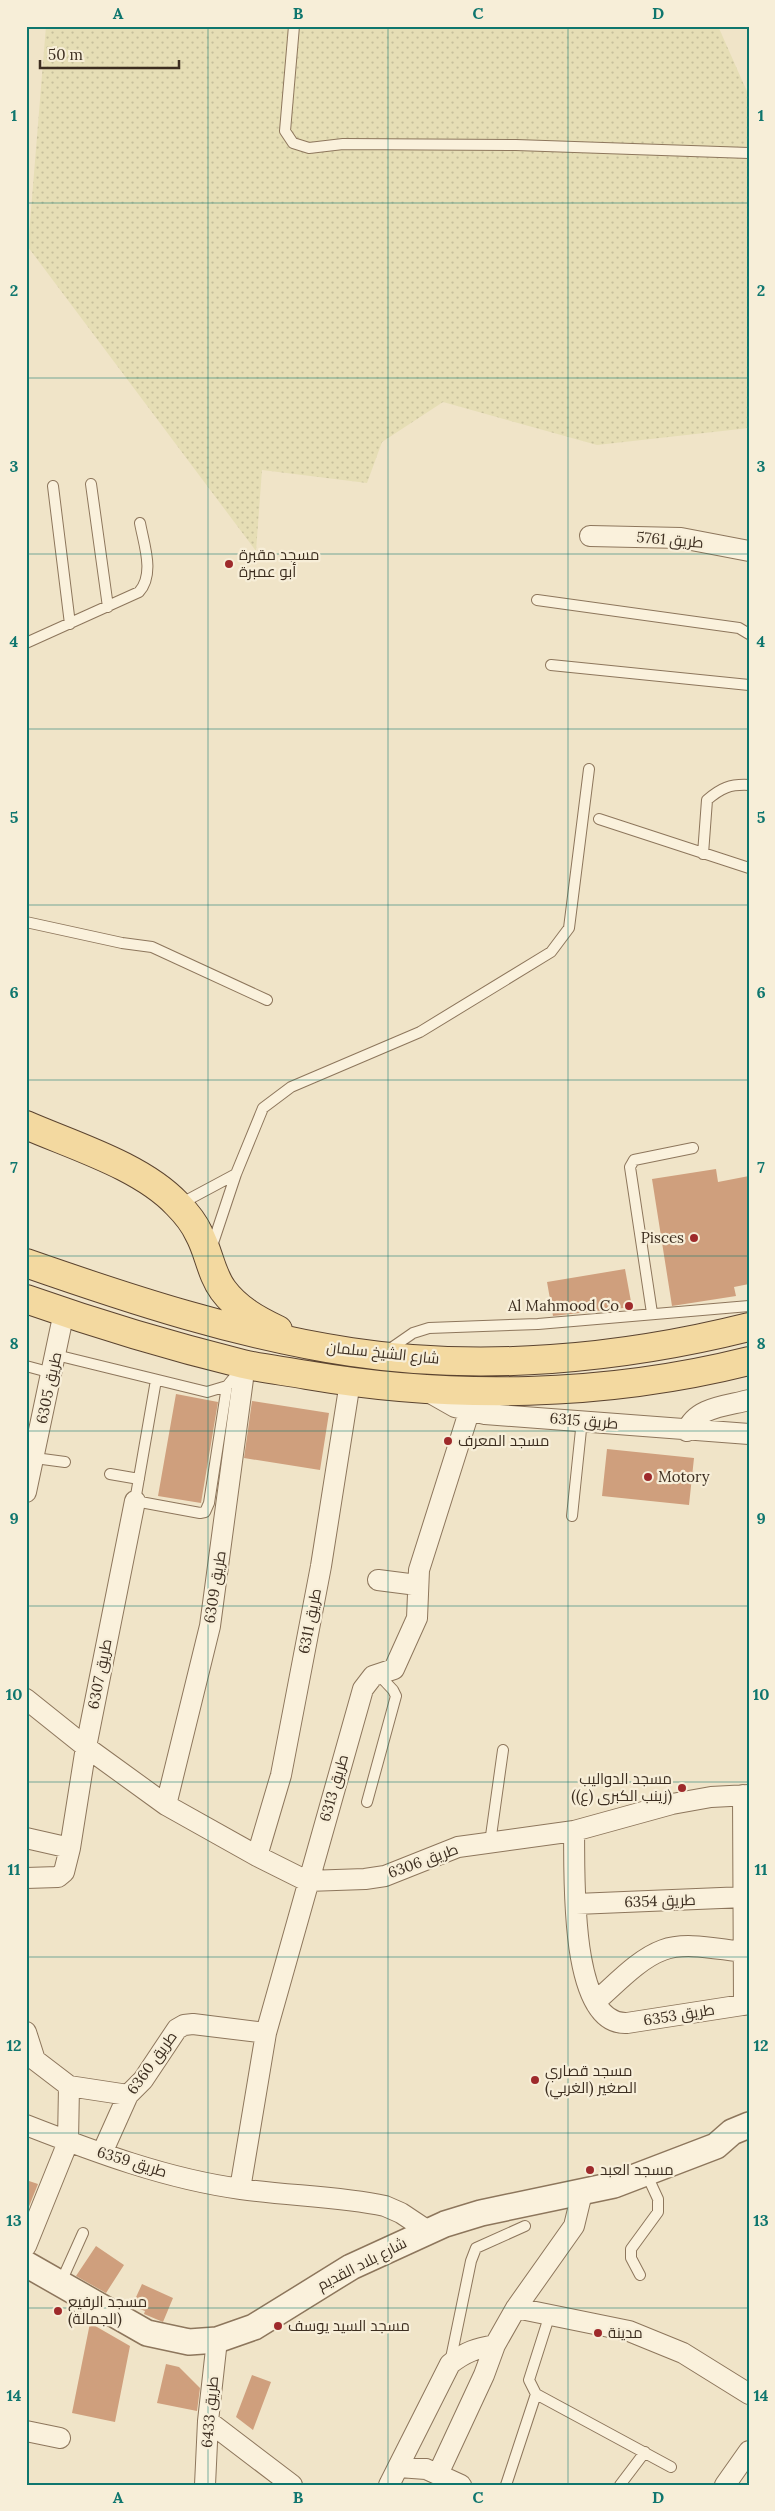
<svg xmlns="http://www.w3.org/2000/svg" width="775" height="2511" font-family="Lora,Cairo,serif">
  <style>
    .farmland { fill: url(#farmland-dots) }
    .building { fill: #cf9f7d }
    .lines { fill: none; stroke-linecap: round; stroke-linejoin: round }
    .service-casing { stroke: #8d765c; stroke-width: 12 }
    .minor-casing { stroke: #8d765c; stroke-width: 22 }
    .tertiary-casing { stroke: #8d765c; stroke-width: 28 }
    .primary-casing { stroke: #5b4430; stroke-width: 30 }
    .service { stroke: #faf1dc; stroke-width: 10 }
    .minor { stroke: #faf1dc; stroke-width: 20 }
    .tertiary { stroke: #faf1dc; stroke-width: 25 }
    .primary { stroke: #f3d9a0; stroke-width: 28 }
    .grid { fill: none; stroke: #0f766e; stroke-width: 1; stroke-opacity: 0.55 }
    .poi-dot { fill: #9e2a2b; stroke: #f7eed8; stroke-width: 2 }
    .labels { text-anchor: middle; stroke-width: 4.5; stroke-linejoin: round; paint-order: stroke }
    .street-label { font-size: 15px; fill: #3d2e20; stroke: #f7eed8 }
    .poi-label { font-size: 15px; fill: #3d2e20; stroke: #f7eed8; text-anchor: start }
    .neatline { fill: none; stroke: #0f766e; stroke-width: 2 }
    .grid-label { font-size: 16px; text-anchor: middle; font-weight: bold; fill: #0f766e }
  </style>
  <defs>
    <pattern id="farmland-dots" width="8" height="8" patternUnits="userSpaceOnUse" patternTransform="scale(1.25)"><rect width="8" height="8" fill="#e6deb5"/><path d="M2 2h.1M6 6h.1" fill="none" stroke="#c6bf9b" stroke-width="1.8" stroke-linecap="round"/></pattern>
  </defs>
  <rect width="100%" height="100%" fill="#f0e4c8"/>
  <path class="farmland" d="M 46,26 L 718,26 L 749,96 L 749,428 L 597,445 L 443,402 L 382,442 L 367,483 L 262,470 L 256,551 L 28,247 Z"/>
  <path class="building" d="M 716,1169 L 718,1182 L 749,1176 L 749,1284 L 734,1287 L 736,1296 L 672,1306 L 652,1179 Z
    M 625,1269 L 632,1307 L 553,1316 L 547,1282 Z
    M 176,1394 L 218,1402 L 201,1503 L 158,1496 Z
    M 252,1401 L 329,1413 L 320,1470 L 244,1458 Z
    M 607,1449 L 694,1458 L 689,1505 L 602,1496 Z
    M 26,2180 L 38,2184 L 26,2214 Z
    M 96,2246 L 124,2265 L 106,2293 L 76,2276 Z
    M 142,2284 L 173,2298 L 163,2322 L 144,2314 L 145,2311 L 132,2306 Z
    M 90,2323 L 130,2346 L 115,2422 L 72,2413 Z
    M 166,2364 L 179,2367 L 200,2388 L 197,2411 L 157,2403 Z
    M 252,2375 L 271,2382 L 253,2430 L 236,2417 Z"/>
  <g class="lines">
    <g class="service-casing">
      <path id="service" d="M 294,26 L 285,131 L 293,143 L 309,148 L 343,144 L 516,145 L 749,153
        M 91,484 L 108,607
        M 53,486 L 70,624
        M 537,600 L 739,628 L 749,634
        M 26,643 L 139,592 C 155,574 144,545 140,523
        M 551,665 L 749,685
        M 599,819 L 749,868
        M 703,854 L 707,800 C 721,788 730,784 749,785
        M 26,922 L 122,943 L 152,947 L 267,1000
        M 180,1204 L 236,1174
        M 211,1249 L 236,1174 L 263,1108 L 291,1087 L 420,1032 L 551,952 L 569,928 L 589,769
        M 652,1313 L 630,1167 L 634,1160 L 693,1148
        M 387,1351 L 413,1333 L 429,1328 L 538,1324 L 749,1306
        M 56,1355 L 207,1392 L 227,1386 L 241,1369
        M 26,1366 L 52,1373
        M 156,1380 L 135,1501 L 200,1513 L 205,1512 L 209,1503 L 227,1386
        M 35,1458 L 65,1462
        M 110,1474 L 139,1479
        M 572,1516 L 582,1420
        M 367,1802 L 396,1696 L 393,1690 L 378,1674
        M 490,1843 L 503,1750
        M 640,2275 L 631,2258 L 631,2249 L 658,2212 L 658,2199 L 646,2173
        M 61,2282 L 83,2233
        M 550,2314 L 529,2380 L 536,2394 L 671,2467
        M 450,2363 L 471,2261 L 476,2248 L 525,2226
        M 506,2485 L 536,2394
        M 620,2485 L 645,2452"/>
    </g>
    <g class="minor-casing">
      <path id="minor" d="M 590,536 L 681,538 L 749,551
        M 425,1390 L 455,1407 L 485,1414 L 749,1434
        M 687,1431 C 695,1407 727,1406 749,1400
        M 26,1492 L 64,1312
        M 378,1580 L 417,1585
        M 26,1699 L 86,1747 L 166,1805 L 257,1856 L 307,1881 L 365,1879 L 385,1876 L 458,1847 L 574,1831 L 672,1804 L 711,1797 L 749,1795
        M 743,1795 L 744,2005
        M 166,1805 L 210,1626 L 245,1364
        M 574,1831 C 575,1871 568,2026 627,2023 L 749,2004
        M 26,1838 L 70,1848
        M 257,1856 L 281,1775 L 321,1566 L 350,1382
        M 26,1878 L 58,1877 L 64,1872 L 70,1848 L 86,1747 L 135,1501
        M 576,1904 L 745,1897
        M 595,2002 C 615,1985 638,1959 663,1950 C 687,1941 720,1950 745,1952
        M 26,2032 L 35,2060 L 69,2086 L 68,2142 L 26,2246
        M 69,2086 L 128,2095
        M 26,2125 C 95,2152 167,2179 241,2189 C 288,2196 338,2196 385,2206 L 401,2213 L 428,2231
        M 102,2153 L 128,2095 L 143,2080 L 177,2029 L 184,2025 L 193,2024 L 266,2033
        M 240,2189 L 266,2033 L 363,1689 L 373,1676 L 394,1669 L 417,1618 L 419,1570 L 469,1412
        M 516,2308 L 629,2331 L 683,2353 L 749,2394
        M 208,2421 L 292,2485
        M 26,2431 L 60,2438
        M 399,2467 L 426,2469 L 461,2485
        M 438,2474 L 484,2375 L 495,2345 L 516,2308 L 574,2226 L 582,2193
        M 205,2485 L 208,2421 L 217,2340
        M 389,2485 L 450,2364 C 465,2352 477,2348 495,2345
        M 725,2485 L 749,2451"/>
    </g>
    <g class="tertiary-casing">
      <path id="tertiary" d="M 26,2264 L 147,2333 L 189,2342 L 217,2340 L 254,2327 L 351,2267 L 445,2224 L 481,2213 L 614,2185 L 716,2146 L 732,2132 L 749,2125"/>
    </g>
    <g class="primary-casing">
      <path id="primary" d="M 26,1125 C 74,1146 141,1166 177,1204 C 185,1212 194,1223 199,1234 C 209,1252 211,1274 223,1290 C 237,1309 257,1320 278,1330
        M 26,1263 C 132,1300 239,1335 351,1352 C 482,1372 621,1359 749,1327
        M 26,1299 C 97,1324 170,1346 243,1364 C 264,1369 286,1371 307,1375 C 453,1400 605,1397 749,1361"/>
    </g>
    <use href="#service" class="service"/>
    <use href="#minor" class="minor"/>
    <use href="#tertiary" class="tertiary"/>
    <use href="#primary" class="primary"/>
  </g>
  <path class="grid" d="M 208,26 L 208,2485M 388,26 L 388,2485M 568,26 L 568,2485M 26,203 L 749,203M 26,378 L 749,378M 26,554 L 749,554M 26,729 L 749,729M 26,905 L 749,905M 26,1080 L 749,1080M 26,1256 L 749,1256M 26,1431 L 749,1431M 26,1606 L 749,1606M 26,1782 L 749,1782M 26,1957 L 749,1957M 26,2133 L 749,2133M 26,2308 L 749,2308"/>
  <g class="poi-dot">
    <circle cx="229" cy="564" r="5"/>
    <circle cx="694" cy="1238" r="5"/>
    <circle cx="629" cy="1306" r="5"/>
    <circle cx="448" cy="1441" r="5"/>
    <circle cx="648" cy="1477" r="5"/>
    <circle cx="682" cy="1788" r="5"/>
    <circle cx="535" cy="2080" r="5"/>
    <circle cx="590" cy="2170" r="5"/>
    <circle cx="58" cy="2311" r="5"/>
    <circle cx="278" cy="2326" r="5"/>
    <circle cx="598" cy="2333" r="5"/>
  </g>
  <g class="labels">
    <g class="street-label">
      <text transform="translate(670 540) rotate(5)" y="5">طريق 5761</text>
      <text transform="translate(383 1353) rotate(6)" y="5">شارع الشيخ سلمان</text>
      <text transform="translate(49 1388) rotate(-78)" y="5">طريق 6305</text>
      <text transform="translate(584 1421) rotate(5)" y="5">طريق 6315</text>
      <text transform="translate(215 1587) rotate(-81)" y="5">طريق 6309</text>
      <text transform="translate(310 1621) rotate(-79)" y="5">طريق 6311</text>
      <text transform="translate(100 1674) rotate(-79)" y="5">طريق 6307</text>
      <text transform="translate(334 1788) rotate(-74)" y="5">طريق 6313</text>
      <text transform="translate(423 1861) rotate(-20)" y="5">طريق 6306</text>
      <text transform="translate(660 1901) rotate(-2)" y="5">طريق 6354</text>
      <text transform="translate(679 2015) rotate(-9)" y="5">طريق 6353</text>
      <text transform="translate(152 2063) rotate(-54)" y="5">طريق 6360</text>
      <text transform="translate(132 2162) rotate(17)" y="5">طريق 6359</text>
      <text transform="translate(362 2264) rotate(-27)" y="5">شارع بلاد القديم</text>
      <text transform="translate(210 2412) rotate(-85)" y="5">طريق 6433</text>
    </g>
    <g class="poi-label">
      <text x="239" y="560">مسجد مقبرة<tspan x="239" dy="17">أبو عمبرة</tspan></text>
      <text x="684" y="1243" text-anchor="end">Pisces</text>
      <text x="619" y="1311" text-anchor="end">Al Mahmood Co</text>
      <text x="458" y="1446">مسجد المعرف</text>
      <text x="658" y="1482">Motory</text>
      <text x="672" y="1784" text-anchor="end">مسجد الدواليب<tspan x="672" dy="17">(زينب الكبرى (ع))</tspan></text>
      <text x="545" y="2076">مسجد قصاري<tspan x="545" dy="17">الصغير (الغربي)</tspan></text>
      <text x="600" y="2175">مسجد العبد</text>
      <text x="68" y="2307">مسجد الرفيع<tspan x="68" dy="17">(الجمالة)</tspan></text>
      <text x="288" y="2331">مسجد السيد يوسف</text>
      <text x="608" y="2338">مدينة</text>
    </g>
  </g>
  <rect width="775" height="2511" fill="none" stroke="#f7eed8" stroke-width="55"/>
  <path d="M40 60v8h139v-8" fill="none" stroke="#3d2e20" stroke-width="2.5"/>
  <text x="48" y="60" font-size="15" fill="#3d2e20" stroke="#f7eed8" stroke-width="4" paint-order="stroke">50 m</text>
  <rect x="28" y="28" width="720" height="2456" class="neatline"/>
  <g class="grid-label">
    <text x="118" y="19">A</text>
    <text x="298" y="19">B</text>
    <text x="478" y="19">C</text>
    <text x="658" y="19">D</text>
    <text x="14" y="121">1</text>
    <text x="761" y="121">1</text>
    <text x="14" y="296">2</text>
    <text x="761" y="296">2</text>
    <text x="14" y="472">3</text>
    <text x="761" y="472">3</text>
    <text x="14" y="647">4</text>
    <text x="761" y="647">4</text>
    <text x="14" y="823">5</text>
    <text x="761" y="823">5</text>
    <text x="14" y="998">6</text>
    <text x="761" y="998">6</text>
    <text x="14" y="1173">7</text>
    <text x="761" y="1173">7</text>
    <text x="14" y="1349">8</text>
    <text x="761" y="1349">8</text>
    <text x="14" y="1524">9</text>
    <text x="761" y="1524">9</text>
    <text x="14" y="1700">10</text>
    <text x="761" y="1700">10</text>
    <text x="14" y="1875">11</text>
    <text x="761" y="1875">11</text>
    <text x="14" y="2051">12</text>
    <text x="761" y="2051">12</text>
    <text x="14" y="2226">13</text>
    <text x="761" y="2226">13</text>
    <text x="14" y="2401">14</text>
    <text x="761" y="2401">14</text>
    <text x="118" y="2503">A</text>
    <text x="298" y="2503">B</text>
    <text x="478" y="2503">C</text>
    <text x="658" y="2503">D</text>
  </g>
</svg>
